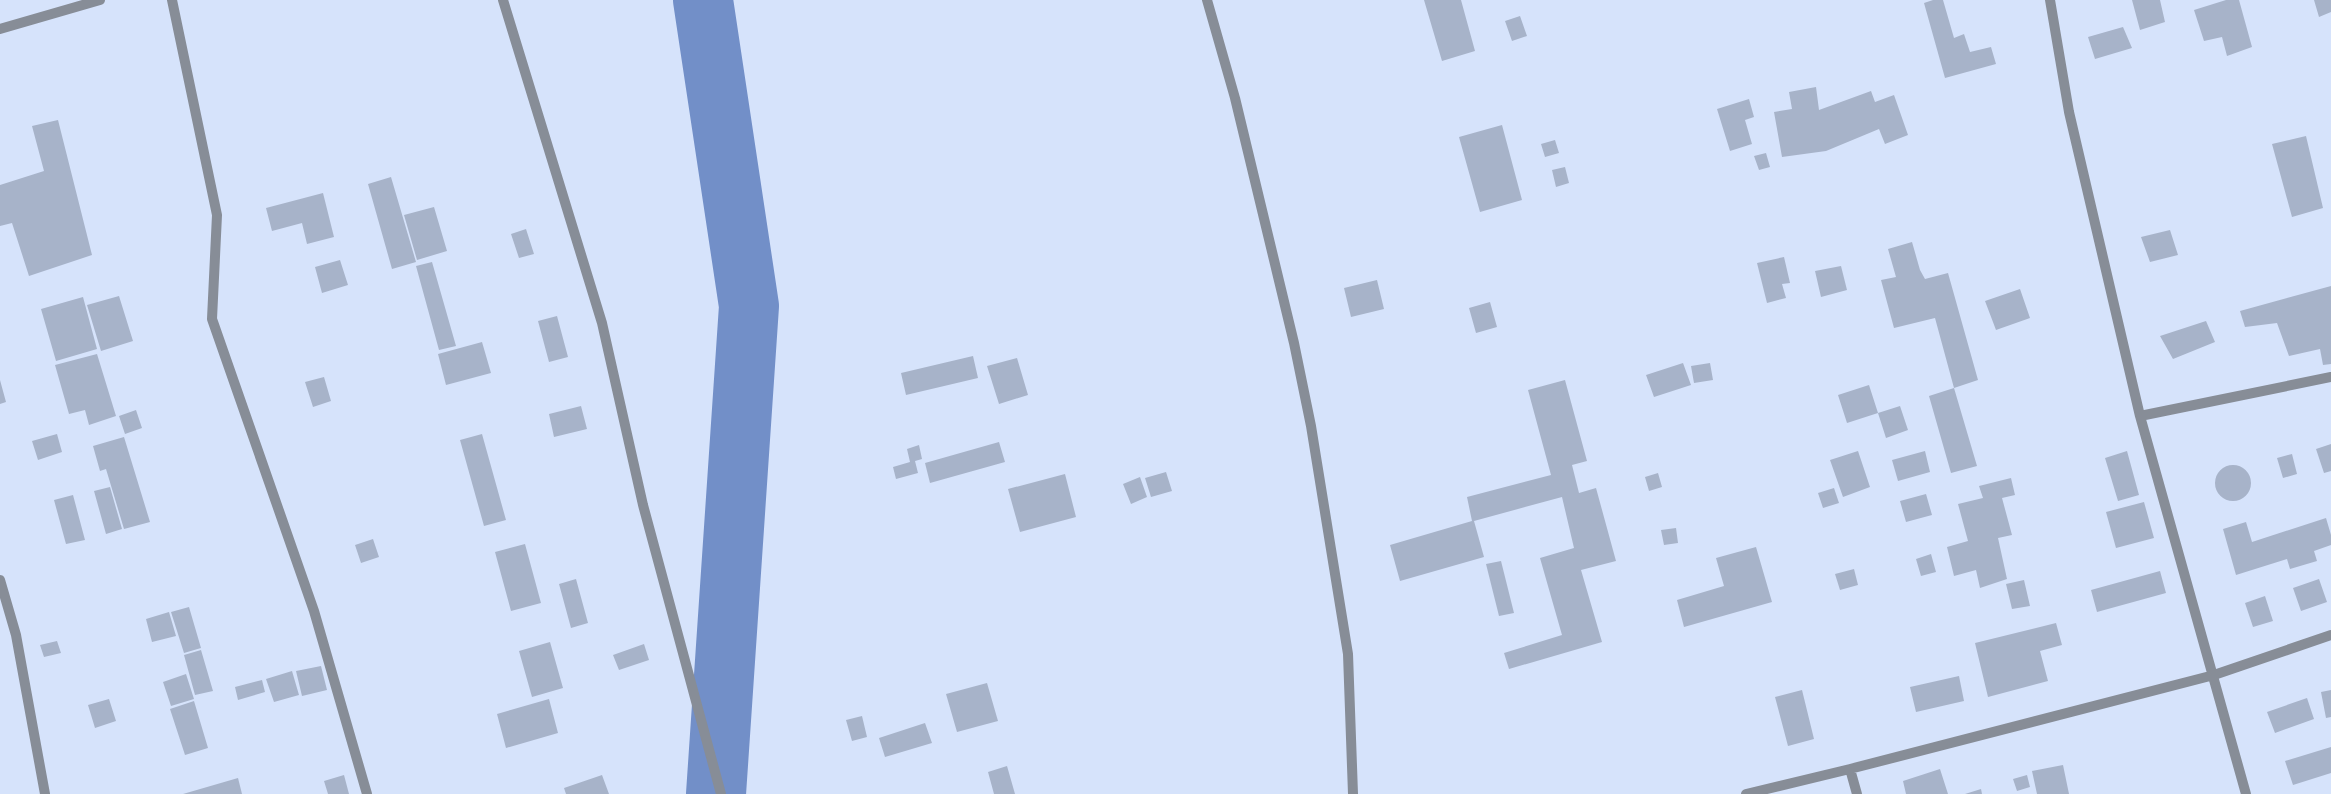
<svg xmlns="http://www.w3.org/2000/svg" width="2331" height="794" font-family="Rubik,sans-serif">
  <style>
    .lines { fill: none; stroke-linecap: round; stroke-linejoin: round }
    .river { stroke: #728fc8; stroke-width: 60 }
    .building { fill: #a7b3c9 }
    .minor { stroke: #878d97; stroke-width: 10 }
  </style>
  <rect width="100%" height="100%" fill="#d6e3fb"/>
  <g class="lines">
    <path class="river" d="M 703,0 L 749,306 L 716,794"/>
  </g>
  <path class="building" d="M 1424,0 L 1461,0 L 1475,51 L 1442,61 Z
    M 1933,0 L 1943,0 L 1954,38 L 1964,34 L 1970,52 L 1991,47 L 1996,64 L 1945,78 L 1924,3 Z
    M 2132,0 L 2160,0 L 2165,22 L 2140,30 Z
    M 2226,0 L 2239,0 L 2252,47 L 2227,56 L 2222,37 L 2204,41 L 2194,10 Z
    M 2314,0 L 2331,0 L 2331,12 L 2319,17 Z
    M 1520,16 L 1527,36 L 1512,41 L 1505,21 Z
    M 2123,27 L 2132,48 L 2095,59 L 2088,37 Z
    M 1816,87 L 1819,110 L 1871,91 L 1875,102 L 1894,95 L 1908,135 L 1885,144 L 1879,129 L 1826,151 L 1782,157 L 1774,112 L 1792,109 L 1789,92 Z
    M 1749,99 L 1754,117 L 1745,120 L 1752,144 L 1730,151 L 1717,109 Z
    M 58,120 L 92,255 L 29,276 L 12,223 L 0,226 L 0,185 L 44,171 L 32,126 Z
    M 1502,125 L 1522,200 L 1480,212 L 1459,137 Z
    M 2306,136 L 2323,208 L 2292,217 L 2272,144 Z
    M 1555,140 L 1559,153 L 1545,157 L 1541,144 Z
    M 1766,153 L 1770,167 L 1759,170 L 1754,156 Z
    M 1565,167 L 1569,183 L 1556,187 L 1552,170 Z
    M 391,177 L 416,262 L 392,269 L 368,184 Z
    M 323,193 L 334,237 L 307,244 L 302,223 L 272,231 L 266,208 Z
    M 434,207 L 447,251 L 417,260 L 404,215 Z
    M 526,229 L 534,254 L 519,258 L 511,234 Z
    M 2170,230 L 2178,255 L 2150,262 L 2141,237 Z
    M 1912,242 L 1920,270 L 1925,279 L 1948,273 L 1978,380 L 1954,388 L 1935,318 L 1894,328 L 1881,280 L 1896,277 L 1888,249 Z
    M 1784,257 L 1790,283 L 1782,284 L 1786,298 L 1767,303 L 1757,263 Z
    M 340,260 L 348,285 L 322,293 L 315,267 Z
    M 432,262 L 456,346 L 439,350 L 416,266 Z
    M 1841,266 L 1847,290 L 1821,297 L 1815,271 Z
    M 1377,280 L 1384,309 L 1351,317 L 1344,288 Z
    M 2331,286 L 2331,364 L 2323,365 L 2320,349 L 2289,356 L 2277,323 L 2245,327 L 2240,311 Z
    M 2020,289 L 2030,318 L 1996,330 L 1985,301 Z
    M 119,296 L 133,341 L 101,351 L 87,305 Z
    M 83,297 L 97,349 L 56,361 L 41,309 Z
    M 1490,302 L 1497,327 L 1476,333 L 1469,308 Z
    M 557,316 L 568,357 L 549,362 L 538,321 Z
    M 2206,321 L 2215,342 L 2173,359 L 2160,336 Z
    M 482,342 L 491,373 L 446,385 L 438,354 Z
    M 97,354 L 116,416 L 89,425 L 85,410 L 69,414 L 55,365 Z
    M 973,356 L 978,378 L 906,395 L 901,373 Z
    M 1017,358 L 1028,395 L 999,404 L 987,366 Z
    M 1683,363 L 1691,385 L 1654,397 L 1646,375 Z
    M 1710,363 L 1713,380 L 1694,383 L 1691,366 Z
    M 324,377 L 331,401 L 313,407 L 305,382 Z
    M 0,380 L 6,402 L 0,404 Z
    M 1565,380 L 1587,461 L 1572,465 L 1579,493 L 1596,488 L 1616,561 L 1581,570 L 1602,642 L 1509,669 L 1504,653 L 1562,635 L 1540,558 L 1574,548 L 1562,497 L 1474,521 L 1484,557 L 1400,581 L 1390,545 L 1472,521 L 1467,497 L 1551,475 L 1528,390 Z
    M 1869,385 L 1878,413 L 1900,406 L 1908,430 L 1886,438 L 1878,413 L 1847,423 L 1838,395 Z
    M 1954,388 L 1977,466 L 1951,473 L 1929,396 Z
    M 581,406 L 587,429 L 554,437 L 549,414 Z
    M 136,410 L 142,428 L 125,434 L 119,416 Z
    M 57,434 L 62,452 L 38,460 L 32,441 Z
    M 482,434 L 506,520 L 484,526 L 460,440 Z
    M 124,437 L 150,522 L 124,529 L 106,469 L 100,471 L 93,446 Z
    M 999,442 L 1005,462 L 930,483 L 925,463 Z
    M 2331,444 L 2331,471 L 2324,473 L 2316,449 Z
    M 919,445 L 922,459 L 915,461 L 918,473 L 896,479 L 893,467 L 910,462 L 907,449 Z
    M 1858,451 L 1870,487 L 1843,497 L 1830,460 Z
    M 1925,451 L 1930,472 L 1898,481 L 1892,460 Z
    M 2127,451 L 2139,495 L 2118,501 L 2105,458 Z
    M 2292,454 L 2297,474 L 2283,478 L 2277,458 Z
    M2215 483a18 18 0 1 1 36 0a18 18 0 1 1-36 0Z
    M 1166,472 L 1172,491 L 1151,497 L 1145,478 Z
    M 1658,473 L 1662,487 L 1649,491 L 1645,477 Z
    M 1065,474 L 1076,517 L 1020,532 L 1008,489 Z
    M 1140,477 L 1147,497 L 1131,504 L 1123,484 Z
    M 2011,478 L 2015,495 L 2002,498 L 2012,535 L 1998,538 L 2007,579 L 1980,588 L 1976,570 L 1954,576 L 1947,547 L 1968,541 L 1958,504 L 1983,498 L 1979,486 Z
    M 110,487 L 122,529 L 106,534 L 94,491 Z
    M 1834,488 L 1839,503 L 1823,508 L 1818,493 Z
    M 1926,494 L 1932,515 L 1906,522 L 1900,501 Z
    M 73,495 L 85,540 L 66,544 L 54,500 Z
    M 2144,502 L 2154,538 L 2116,548 L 2106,512 Z
    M 2326,518 L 2331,535 L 2331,545 L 2314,551 L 2317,561 L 2290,569 L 2287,559 L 2236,575 L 2223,529 L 2246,522 L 2252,542 Z
    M 1676,528 L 1678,543 L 1664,545 L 1661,530 Z
    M 373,539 L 379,557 L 361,563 L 355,545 Z
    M 525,544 L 541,603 L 511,611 L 495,552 Z
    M 1756,547 L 1772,602 L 1684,627 L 1677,600 L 1724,586 L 1716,558 Z
    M 1931,554 L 1936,572 L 1921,576 L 1916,559 Z
    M 1501,561 L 1514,613 L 1499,616 L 1486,564 Z
    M 1854,569 L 1858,585 L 1840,590 L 1835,574 Z
    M 2160,571 L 2166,593 L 2097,612 L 2091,590 Z
    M 576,579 L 588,623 L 571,628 L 559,584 Z
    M 2319,579 L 2327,602 L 2301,611 L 2293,588 Z
    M 2024,580 L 2030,606 L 2012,609 L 2006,584 Z
    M 2265,596 L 2273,621 L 2253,627 L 2245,603 Z
    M 189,607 L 201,648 L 184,653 L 171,612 Z
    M 169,612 L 176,636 L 152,642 L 146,619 Z
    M 2056,623 L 2062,645 L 2040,651 L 2048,681 L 1988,697 L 1975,643 Z
    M 57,641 L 61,653 L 44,657 L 40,645 Z
    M 550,642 L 563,688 L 532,697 L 519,651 Z
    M 644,644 L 649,660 L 619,670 L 613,655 Z
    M 201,650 L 213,691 L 195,695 L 184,655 Z
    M 321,666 L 327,690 L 302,696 L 296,671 Z
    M 292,671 L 299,695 L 274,702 L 266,679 Z
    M 186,674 L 194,699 L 171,706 L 163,682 Z
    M 1959,676 L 1964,701 L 1916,712 L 1910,687 Z
    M 262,680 L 265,692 L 238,700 L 235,687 Z
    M 987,683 L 998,721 L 957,732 L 946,694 Z
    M 1802,690 L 1814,739 L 1788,746 L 1775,697 Z
    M 2331,690 L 2331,717 L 2326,718 L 2321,692 Z
    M 2307,698 L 2314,719 L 2275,733 L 2267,712 Z
    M 109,699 L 116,721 L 95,728 L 88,705 Z
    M 549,699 L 558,733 L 506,748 L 497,714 Z
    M 194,701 L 208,748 L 185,755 L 170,709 Z
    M 862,716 L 867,737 L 852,741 L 846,720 Z
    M 925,723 L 932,743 L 885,757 L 879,738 Z
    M 2331,747 L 2331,773 L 2293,785 L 2285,761 Z
    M 2063,765 L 2069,794 L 2037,794 L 2032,771 Z
    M 1007,766 L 1015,794 L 994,794 L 988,772 Z
    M 1940,769 L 1948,794 L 1906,794 L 1903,781 Z
    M 344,775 L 349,794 L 328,794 L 324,781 Z
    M 602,775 L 609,794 L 566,794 L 564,788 Z
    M 2027,775 L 2030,787 L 2017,791 L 2013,779 Z
    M 238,778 L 242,794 L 183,794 Z
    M 1981,789 L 1982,794 L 1965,794 Z"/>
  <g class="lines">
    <path class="minor" d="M 172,0 L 217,215 L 212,319 L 314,611 L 367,794
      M 503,0 L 602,323 L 643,505 L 721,794
      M 1207,0 L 1235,98 L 1294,343 L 1311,426 L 1348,654 L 1353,794
      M 2050,0 L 2069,112 L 2140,416 L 2246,794
      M 0,29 L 100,0
      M 2140,416 L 2331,377
      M 0,580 L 16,635 L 45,794
      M 1850,769 L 1857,794
      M 1746,794 L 1850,769 L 2214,675 L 2331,635"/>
  </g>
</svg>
